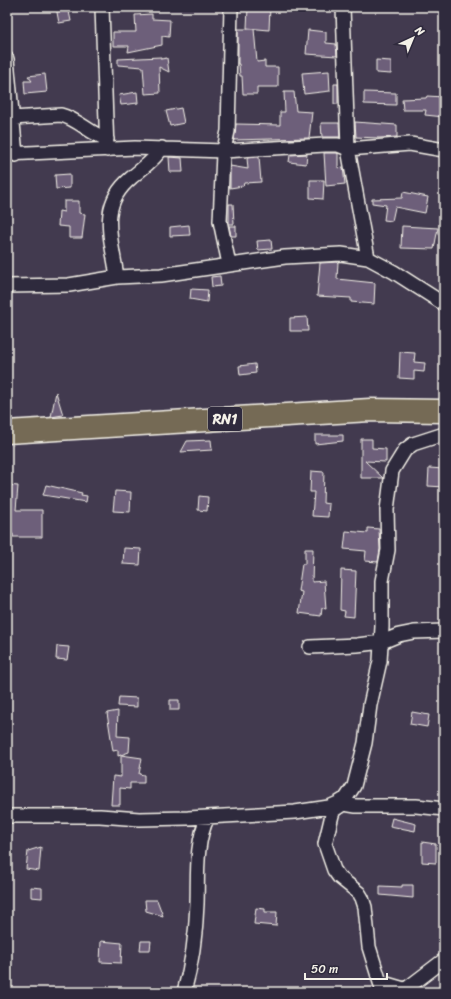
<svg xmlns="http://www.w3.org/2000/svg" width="451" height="999" font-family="Sriracha,sans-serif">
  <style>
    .building { fill: #6d5e7a; stroke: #f4f1e8 }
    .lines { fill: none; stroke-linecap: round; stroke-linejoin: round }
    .street-casing { stroke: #f4f1e8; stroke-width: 16 }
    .highway-casing { stroke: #f4f1e8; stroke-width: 25 }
    .street { stroke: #2f2a3d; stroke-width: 13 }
    .highway { stroke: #756a55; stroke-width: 22 }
    .labels { text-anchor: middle; stroke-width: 3.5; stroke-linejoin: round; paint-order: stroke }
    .shield { fill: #2f2a3d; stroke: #b9b5b5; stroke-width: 1 }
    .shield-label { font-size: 14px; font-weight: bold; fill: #f4f1e8 }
  </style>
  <rect width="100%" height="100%" fill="#423a4f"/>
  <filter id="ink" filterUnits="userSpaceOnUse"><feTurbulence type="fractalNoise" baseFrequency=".025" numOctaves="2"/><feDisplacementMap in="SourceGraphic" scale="8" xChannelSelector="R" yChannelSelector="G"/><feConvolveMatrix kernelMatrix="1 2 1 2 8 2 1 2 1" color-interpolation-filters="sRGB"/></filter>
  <g filter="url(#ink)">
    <path class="building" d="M 56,7 L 68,7 L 71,21 L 59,23 Z
      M 248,7 L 270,7 L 269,30 L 247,28 Z
      M 152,14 L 152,19 L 170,20 L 169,37 L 162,36 L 162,45 L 128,52 L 129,46 L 113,46 L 113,32 L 136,32 L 135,15 Z
      M 238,29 L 254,29 L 257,62 L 265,61 L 265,67 L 278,67 L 278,87 L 257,87 L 257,94 L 243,94 L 242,76 L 240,76 L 239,64 L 238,64 Z
      M 308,30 L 326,32 L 326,43 L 336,44 L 337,56 L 306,54 Z
      M 161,57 L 161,59 L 167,58 L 169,72 L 159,67 L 160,93 L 145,94 L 143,67 L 118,65 L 118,59 Z
      M 376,60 L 391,61 L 391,74 L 376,73 Z
      M 329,71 L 330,91 L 304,94 L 302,73 Z
      M 45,74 L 47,92 L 25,94 L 24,81 L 32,81 L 28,76 Z
      M 334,84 L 338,84 L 338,104 L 334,104 Z
      M 137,92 L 138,103 L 121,105 L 119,95 Z
      M 284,92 L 294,92 L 296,111 L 312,112 L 309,138 L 234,140 L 236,124 L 280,125 L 280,112 L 285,112 Z
      M 364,92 L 396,93 L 396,105 L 364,104 Z
      M 427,96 L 444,97 L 444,117 L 425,115 L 426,110 L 403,110 L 402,99 L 426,98 Z
      M 181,108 L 184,123 L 170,126 L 166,111 Z
      M 355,122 L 397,125 L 397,137 L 379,138 L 356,137 Z
      M 321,123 L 339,123 L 340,137 L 322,137 Z
      M 324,153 L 338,153 L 338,168 L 343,167 L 345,184 L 326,186 Z
      M 307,154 L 306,164 L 289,162 L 290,155 Z
      M 169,157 L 182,158 L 183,172 L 170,172 Z
      M 259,157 L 261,182 L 244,183 L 243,186 L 230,188 L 230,166 L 248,169 L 247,158 Z
      M 70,174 L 70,188 L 56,189 L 55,175 Z
      M 310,180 L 324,180 L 323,199 L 310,198 Z
      M 403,192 L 428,197 L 425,213 L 395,207 L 392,221 L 384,220 L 386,205 L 372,203 L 372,199 L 402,198 Z
      M 64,201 L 79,201 L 79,213 L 85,214 L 82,238 L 69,238 L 69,227 L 58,226 L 59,211 L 64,212 Z
      M 229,204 L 233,204 L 234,224 L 229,224 Z
      M 189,225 L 190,235 L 170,236 L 170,227 Z
      M 229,226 L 236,226 L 236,236 L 231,236 Z
      M 402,226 L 438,228 L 434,249 L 401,248 Z
      M 271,240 L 272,249 L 258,250 L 257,241 Z
      M 338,262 L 337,279 L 375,283 L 374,304 L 351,302 L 351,298 L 317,296 L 320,263 Z
      M 220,276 L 221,286 L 212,287 L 211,277 Z
      M 191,289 L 208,290 L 207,302 L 190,299 Z
      M 307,317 L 308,331 L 290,331 L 290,318 Z
      M 400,352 L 415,353 L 414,362 L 425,363 L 424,372 L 414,371 L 414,379 L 399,378 Z
      M 255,364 L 256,373 L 240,375 L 239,366 Z
      M 56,392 L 63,415 L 51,417 Z
      M 315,435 L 343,435 L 343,441 L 315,444 Z
      M 361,439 L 372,439 L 372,448 L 386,449 L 386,462 L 365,461 L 383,478 L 361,478 Z
      M 211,440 L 212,450 L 181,452 L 187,441 Z
      M 429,468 L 444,469 L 444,487 L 428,486 Z
      M 311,471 L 324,472 L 323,503 L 329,504 L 328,517 L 312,516 L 314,492 L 310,492 Z
      M 7,485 L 18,486 L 16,510 L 42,510 L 42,537 L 13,537 L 13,534 L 7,533 Z
      M 46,485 L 82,493 L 81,495 L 87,496 L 86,502 L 43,495 Z
      M 115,491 L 131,492 L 130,512 L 113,511 Z
      M 199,496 L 208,497 L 207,511 L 198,510 Z
      M 368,528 L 379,529 L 380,549 L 378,562 L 365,561 L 366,551 L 344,549 L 346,531 L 368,533 Z
      M 124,548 L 141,549 L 140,565 L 123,564 Z
      M 305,549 L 313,549 L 312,582 L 324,581 L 326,609 L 322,608 L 321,616 L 299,613 L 302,592 L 298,591 L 302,564 L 305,564 Z
      M 341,570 L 356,571 L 354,617 L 344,616 L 345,611 L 340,610 Z
      M 57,646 L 69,647 L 67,660 L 56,659 Z
      M 119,697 L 137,698 L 137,707 L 118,706 Z
      M 170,700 L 179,700 L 179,710 L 170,710 Z
      M 118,711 L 117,736 L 130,737 L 129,752 L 118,756 L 118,750 L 113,751 L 107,713 Z
      M 412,712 L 429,715 L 427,727 L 410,724 Z
      M 121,755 L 142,758 L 139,774 L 144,775 L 144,783 L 130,783 L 130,789 L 120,788 L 120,805 L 111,805 L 113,776 L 121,777 Z
      M 392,818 L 416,824 L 415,831 L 390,826 Z
      M 422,842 L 436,844 L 436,863 L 422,862 Z
      M 41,847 L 39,871 L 26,869 L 28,851 Z
      M 402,885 L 413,885 L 413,898 L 380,895 L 380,886 L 402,887 Z
      M 31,887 L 42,888 L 42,898 L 31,897 Z
      M 145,900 L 157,900 L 163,916 L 146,911 Z
      M 256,908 L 265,909 L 265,912 L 277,912 L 276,926 L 254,924 Z
      M 101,941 L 122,943 L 121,963 L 100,962 Z
      M 141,941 L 151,941 L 150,950 L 140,950 Z"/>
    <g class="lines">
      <g class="street-casing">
        <path id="street" d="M 102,7 L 107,150
          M 343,7 L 348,149 L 368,258
          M 7,59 L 16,155
          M 12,118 L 61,115 C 78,119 90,134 107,139
          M 7,154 L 135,148 L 224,151 L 325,145 L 338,145 L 348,149 L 410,144 L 444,150
          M 229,264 L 220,221 L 223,154 L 228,131 L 231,7
          M 117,277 C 112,239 97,206 131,178 C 141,169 155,160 162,148
          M 7,286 L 69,285 L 117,277 L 161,275 L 285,257 L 341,254 L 368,258 L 394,272 L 444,304
          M 310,647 L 357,645 L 382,642 L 399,635 L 414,632 L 444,631
          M 338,803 L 356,806 L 416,806 L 444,809
          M 343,804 L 334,810 L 332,815 L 325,844 L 334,870 L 339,877 L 359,893 L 362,898 L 365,907 L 369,947 L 383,992
          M 7,816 L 100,816 L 139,819 L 188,818 L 295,812 L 329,807 L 338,803 L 346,798 L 354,786 L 365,743 L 370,705 L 380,661 L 382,627 L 382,581 L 388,550 L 387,510 L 392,471 L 405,450 L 413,444 L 444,434
          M 380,982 L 404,989
          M 184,992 C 192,964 196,933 197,904 C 198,876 195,842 208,817
          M 402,992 L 444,960"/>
      </g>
      <g class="highway-casing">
        <path id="highway" d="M 7,432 L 370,410 L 444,411"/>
      </g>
      <use href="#street" class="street"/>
      <use href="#highway" class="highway"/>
    </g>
  </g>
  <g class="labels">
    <rect class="shield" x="208" y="407" width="34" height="24" rx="3"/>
    <g class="shield-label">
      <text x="225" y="424">RN1</text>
    </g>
  </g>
  <rect width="451" height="999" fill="none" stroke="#2f2a3d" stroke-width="24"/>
  <rect x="12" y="12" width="427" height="975" fill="none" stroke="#f4f1e8" stroke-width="1.5" filter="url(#ink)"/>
  <g transform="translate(413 38) rotate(44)" stroke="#2f2a3d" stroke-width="3" paint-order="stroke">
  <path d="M0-3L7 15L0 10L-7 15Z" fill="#f4f1e8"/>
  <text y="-6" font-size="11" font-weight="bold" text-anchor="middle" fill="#f4f1e8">N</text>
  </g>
  <path d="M305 973v6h82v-6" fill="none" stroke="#f4f1e8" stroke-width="2"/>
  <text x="311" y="973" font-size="12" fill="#f4f1e8" stroke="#2f2a3d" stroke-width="3" paint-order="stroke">50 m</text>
</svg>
